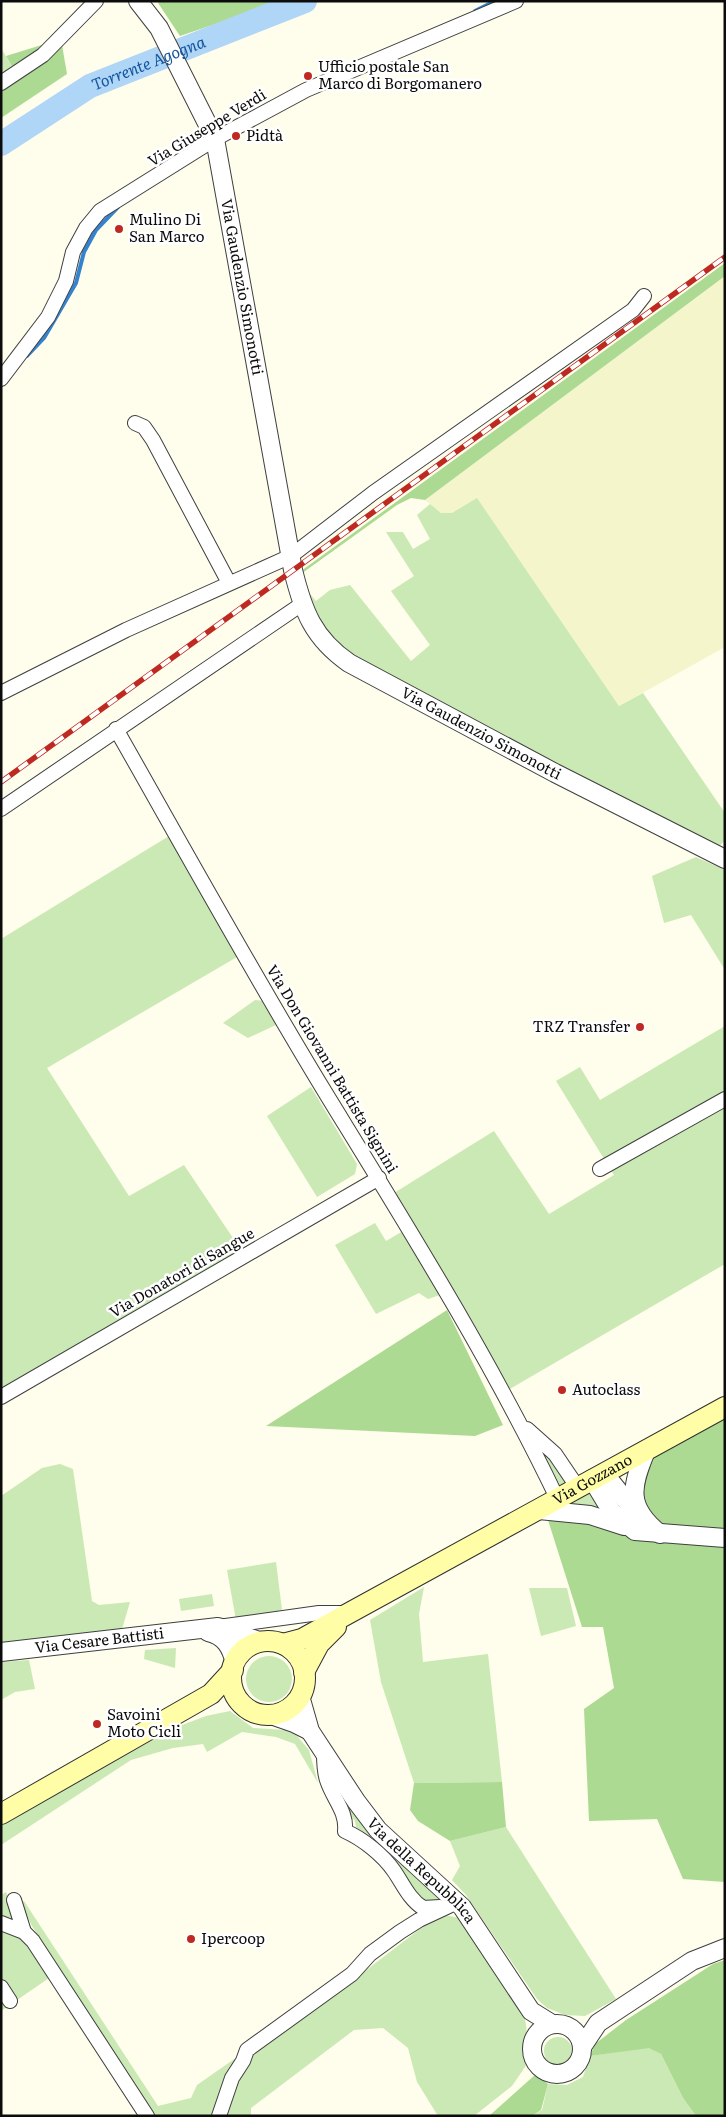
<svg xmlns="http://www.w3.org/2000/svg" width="726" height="2117" font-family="Literata,serif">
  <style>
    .farmland { fill: #f4f5cb }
    .green { fill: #cbe9b4 }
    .forest { fill: #adda93 }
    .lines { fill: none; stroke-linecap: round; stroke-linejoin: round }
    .stream { stroke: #3583cf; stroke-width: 4 }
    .river { stroke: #afd5f7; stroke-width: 24 }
    .minor-casing { stroke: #3f3f3f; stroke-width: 16 }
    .tertiary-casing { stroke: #3f3f3f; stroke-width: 20 }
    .secondary-casing { stroke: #2e2e2e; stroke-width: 22 }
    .minor { stroke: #fff; stroke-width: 14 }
    .tertiary { stroke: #fff; stroke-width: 18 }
    .secondary { stroke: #fffea6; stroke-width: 20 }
    .rail-casing { stroke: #be2922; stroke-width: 5.5 }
    .rail { stroke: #fff; stroke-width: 4; stroke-dasharray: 11; stroke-linecap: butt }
    .poi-dot { fill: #be2922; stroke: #fff; stroke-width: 2 }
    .labels { text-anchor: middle; stroke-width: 5; stroke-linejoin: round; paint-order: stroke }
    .poi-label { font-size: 15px; fill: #0c0c0c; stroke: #fff; text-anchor: start }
    .street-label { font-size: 15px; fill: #0c0c0c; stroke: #fff }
    .water-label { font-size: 16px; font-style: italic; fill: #14559f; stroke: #fff }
  </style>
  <rect width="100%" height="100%" fill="#fffdeb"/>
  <path class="farmland" d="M 725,276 L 725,647 L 619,706 L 477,499 L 453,513 L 441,513 L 425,500 Z"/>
  <path class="green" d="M 1,48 L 14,70 L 1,79 Z
    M 477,498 L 619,706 L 643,693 L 725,813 L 725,840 L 713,853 L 335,653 L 304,587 L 316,601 L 330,590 L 350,585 L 411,661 L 430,645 L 391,591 L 414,576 L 386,532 L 403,532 L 413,549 L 430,539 L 417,515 L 430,504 L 441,513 L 452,513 Z
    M 169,836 L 237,957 L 47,1068 L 129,1196 L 184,1165 L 241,1250 L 1,1388 L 1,939 Z
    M 696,857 L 725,870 L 725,970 L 691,915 L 664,923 L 652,876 Z
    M 255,1000 L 264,1001 L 278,1024 L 248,1038 L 223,1023 Z
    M 725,1026 L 725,1264 L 508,1390 L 394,1193 L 494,1131 L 549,1214 L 614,1175 L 556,1081 L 580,1067 L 600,1100 Z
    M 311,1087 L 357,1164 L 355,1174 L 317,1197 L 267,1116 Z
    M 375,1223 L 386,1241 L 403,1231 L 440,1295 L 428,1299 L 419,1293 L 376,1314 L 335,1245 Z
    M 543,1453 L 550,1457 L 568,1486 L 562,1489 Z
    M 60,1464 L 73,1469 L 92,1601 L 99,1605 L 130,1602 L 122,1629 L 1,1644 L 1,1496 L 42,1468 Z
    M 591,1486 L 608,1516 L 562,1503 Z
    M 276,1562 L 282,1610 L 236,1620 L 227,1570 Z
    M 424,1587 L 419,1614 L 423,1662 L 488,1654 L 502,1782 L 414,1783 L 381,1682 L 370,1620 Z
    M 529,1588 L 567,1588 L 576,1626 L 541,1636 Z
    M 212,1594 L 214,1606 L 181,1611 L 179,1599 Z
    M 176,1648 L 175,1668 L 144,1659 L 145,1650 Z
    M246 1679a23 23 0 1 1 46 0a23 23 0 1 1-46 0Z
    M 29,1660 L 35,1689 L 15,1692 L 1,1700 L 1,1662 Z
    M 230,1711 L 253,1728 L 286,1730 L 297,1736 L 309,1750 L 318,1783 L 295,1744 L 276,1737 L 242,1732 L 207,1752 L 203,1744 L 173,1748 L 131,1760 L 1,1845 L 1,1826 L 174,1728 L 206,1716 Z
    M 341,1793 L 361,1823 L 442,1899 L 419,1903 L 407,1878 L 398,1868 L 357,1832 L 355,1821 L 338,1796 Z
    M 506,1827 L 616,1999 L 585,2016 L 565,2015 L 547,2008 L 537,1999 L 466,1895 L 452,1880 L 460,1866 L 450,1841 Z
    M 6,1892 L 12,1903 L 18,1922 L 1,1917 L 1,1895 Z
    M 24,1901 L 158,2106 L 191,2098 L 197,2085 L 240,2055 L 211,2116 L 153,2116 L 32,1926 L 21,1903 Z
    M 445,1915 L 459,1918 L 523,2013 C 530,2032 524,2045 527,2064 L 512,2086 L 474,2116 L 438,2116 L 417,2082 L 408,2048 L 383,2028 L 354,2030 L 251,2108 L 251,2116 L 223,2116 L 236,2082 L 250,2057 L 259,2048 L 300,2021 L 429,1922 Z
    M 1,1927 L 25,1939 L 52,1976 L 1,2011 Z
    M544 2051a14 14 0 1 1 28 0a14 14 0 1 1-28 0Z
    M 649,2047 L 661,2054 L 683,2098 L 696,2116 L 532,2116 L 542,2110 L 548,2084 L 567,2085 L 583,2077 L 590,2056 Z"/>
  <path class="forest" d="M 161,1 L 283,1 L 180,36 L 158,3 Z
    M 61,39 L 67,74 L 1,118 L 1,79 L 14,70 L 6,56 Z
    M 725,263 L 725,276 L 425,500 L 411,498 L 397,505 L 301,574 L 301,571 Z
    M 447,1310 L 503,1425 L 475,1436 L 266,1426 Z
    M 725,1414 L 725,1533 L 659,1528 L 642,1505 L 642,1474 L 650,1457 Z
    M 547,1517 L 725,1542 L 725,1882 L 683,1879 L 657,1819 L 589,1821 L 584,1709 L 614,1688 L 603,1627 L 582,1627 Z
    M 502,1782 L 506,1827 L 450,1841 L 418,1821 L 410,1810 L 414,1783 Z
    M 725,1960 L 725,2116 L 696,2116 L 683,2098 L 661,2054 L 649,2048 L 590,2056 L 595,2044 L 626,2020 L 713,1964 Z
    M 536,2074 L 548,2084 L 541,2110 L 532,2116 L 489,2116 Z"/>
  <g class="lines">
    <path class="stream" d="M 475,11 L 495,1
      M 27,356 L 44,338 L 76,283 L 84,252 L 96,230 L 118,207"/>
    <path class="river" id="s1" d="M 1,144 L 90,86 L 305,1"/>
    <g class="minor-casing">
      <path id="minor" d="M 1,83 L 43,55 L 96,1
        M 1,379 L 48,317 L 66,281 L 73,252 L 86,228 L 100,211 L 215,139 L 306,90 L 516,1
        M 135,423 L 144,427 L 153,440 L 229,583
        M 1,693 L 126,630 L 291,556 L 373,493 L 633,310 L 644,296
        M 116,729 C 186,852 254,976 328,1097 C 409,1229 491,1360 558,1500
        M 1,809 L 302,604
        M 600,1169 L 725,1099
        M 1,1397 L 379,1178
        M 527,1429 L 555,1454 L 578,1488
        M 218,1627 L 319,1613 L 345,1613
        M 324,1753 C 324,1762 324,1771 327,1780 C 333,1799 347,1811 345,1831 C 363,1839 383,1855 394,1871 C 403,1884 409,1899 423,1908 L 440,1907
        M 14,1900 L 24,1932
        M 1,1923 L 24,1932 L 33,1941 L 147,2116
        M 1,1987 L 10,2001
        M 219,2116 L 232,2078 L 243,2061 L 247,2050 L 352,1974 L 370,1954 L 400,1932 L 419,1920 L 449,1906"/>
    </g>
    <g class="tertiary-casing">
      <g id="tertiary">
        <path id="s2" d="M 138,1 L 159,28 L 215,139 L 293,570 C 303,611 313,638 349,663 L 555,773 L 725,859"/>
        <path d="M 646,1451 C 631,1487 626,1507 660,1534"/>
        <path d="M 604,1473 L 636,1513"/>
        <path d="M 592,1479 L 612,1512 L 635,1531 L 725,1538"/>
        <path d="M 539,1510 L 590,1515 L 624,1526"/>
        <path d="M 208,1632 C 225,1636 231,1647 235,1663"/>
        <path id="s3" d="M 1,1652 L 218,1627 L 262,1642"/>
        <path id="s4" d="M 300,1696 L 310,1731 L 356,1801 L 378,1830 L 462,1907 L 531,2011 L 552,2024"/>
        <path d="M 271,1715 L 294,1723 L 310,1731"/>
        <circle cx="557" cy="2049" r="25"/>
        <path d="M 582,2047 L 598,2023 L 692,1961 L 725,1948"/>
      </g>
    </g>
    <g class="secondary-casing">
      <g id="secondary">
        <circle cx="268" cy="1678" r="37"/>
        <path id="s5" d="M 283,1644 L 302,1639 L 351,1612 L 725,1407"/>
        <path d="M 304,1672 L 319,1644 L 336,1627"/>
        <path d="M 1,1814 L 211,1694 L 233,1670"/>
      </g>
    </g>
    <use href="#minor" class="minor"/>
    <use href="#tertiary" class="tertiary"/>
    <use href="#secondary" class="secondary"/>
    <g class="rail-casing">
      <path id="rail" d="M 1,782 L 725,257"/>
    </g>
    <use href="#rail" class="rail"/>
  </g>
  <g class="poi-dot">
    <circle cx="308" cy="76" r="5"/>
    <circle cx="236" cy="136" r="5"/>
    <circle cx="119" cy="229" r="5"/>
    <circle cx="640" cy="1027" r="5"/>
    <circle cx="562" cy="1390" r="5"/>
    <circle cx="97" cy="1724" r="5"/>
    <circle cx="191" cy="1939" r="5"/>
  </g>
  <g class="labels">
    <g class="poi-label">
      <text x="318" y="72">Ufficio postale San<tspan x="318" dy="17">Marco di Borgomanero</tspan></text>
      <text x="246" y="141">Pidtà</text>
      <text x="129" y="225">Mulino Di<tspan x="129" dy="17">San Marco</tspan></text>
      <text x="630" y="1032" text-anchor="end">TRZ Transfer</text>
      <text x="572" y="1395">Autoclass</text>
      <text x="107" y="1720">Savoini<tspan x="107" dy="17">Moto Cicli</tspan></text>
      <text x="201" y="1944">Ipercoop</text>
    </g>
    <g class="street-label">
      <text transform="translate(207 128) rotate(-31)" y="5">Via Giuseppe Verdi</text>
      <text dy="5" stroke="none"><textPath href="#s2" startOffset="309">Via Gaudenzio Simonotti</textPath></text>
      <text dy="5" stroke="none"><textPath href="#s2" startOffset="858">Via Gaudenzio Simonotti</textPath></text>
      <text transform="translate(332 1069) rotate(59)" y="5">Via Don Giovanni Battista Signini</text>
      <text transform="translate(182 1273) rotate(-30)" y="5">Via Donatori di Sangue</text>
      <text dy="5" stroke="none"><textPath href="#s5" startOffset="351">Via Gozzano</textPath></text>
      <text dy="5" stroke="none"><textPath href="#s3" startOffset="99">Via Cesare Battisti</textPath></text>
      <text dy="5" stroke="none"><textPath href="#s4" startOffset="216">Via della Repubblica</textPath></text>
    </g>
    <g class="water-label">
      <text dy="6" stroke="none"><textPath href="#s1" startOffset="169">Torrente Agogna</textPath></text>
    </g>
  </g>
  <rect width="726" height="2117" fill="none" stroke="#0c0c0c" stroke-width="5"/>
</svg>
